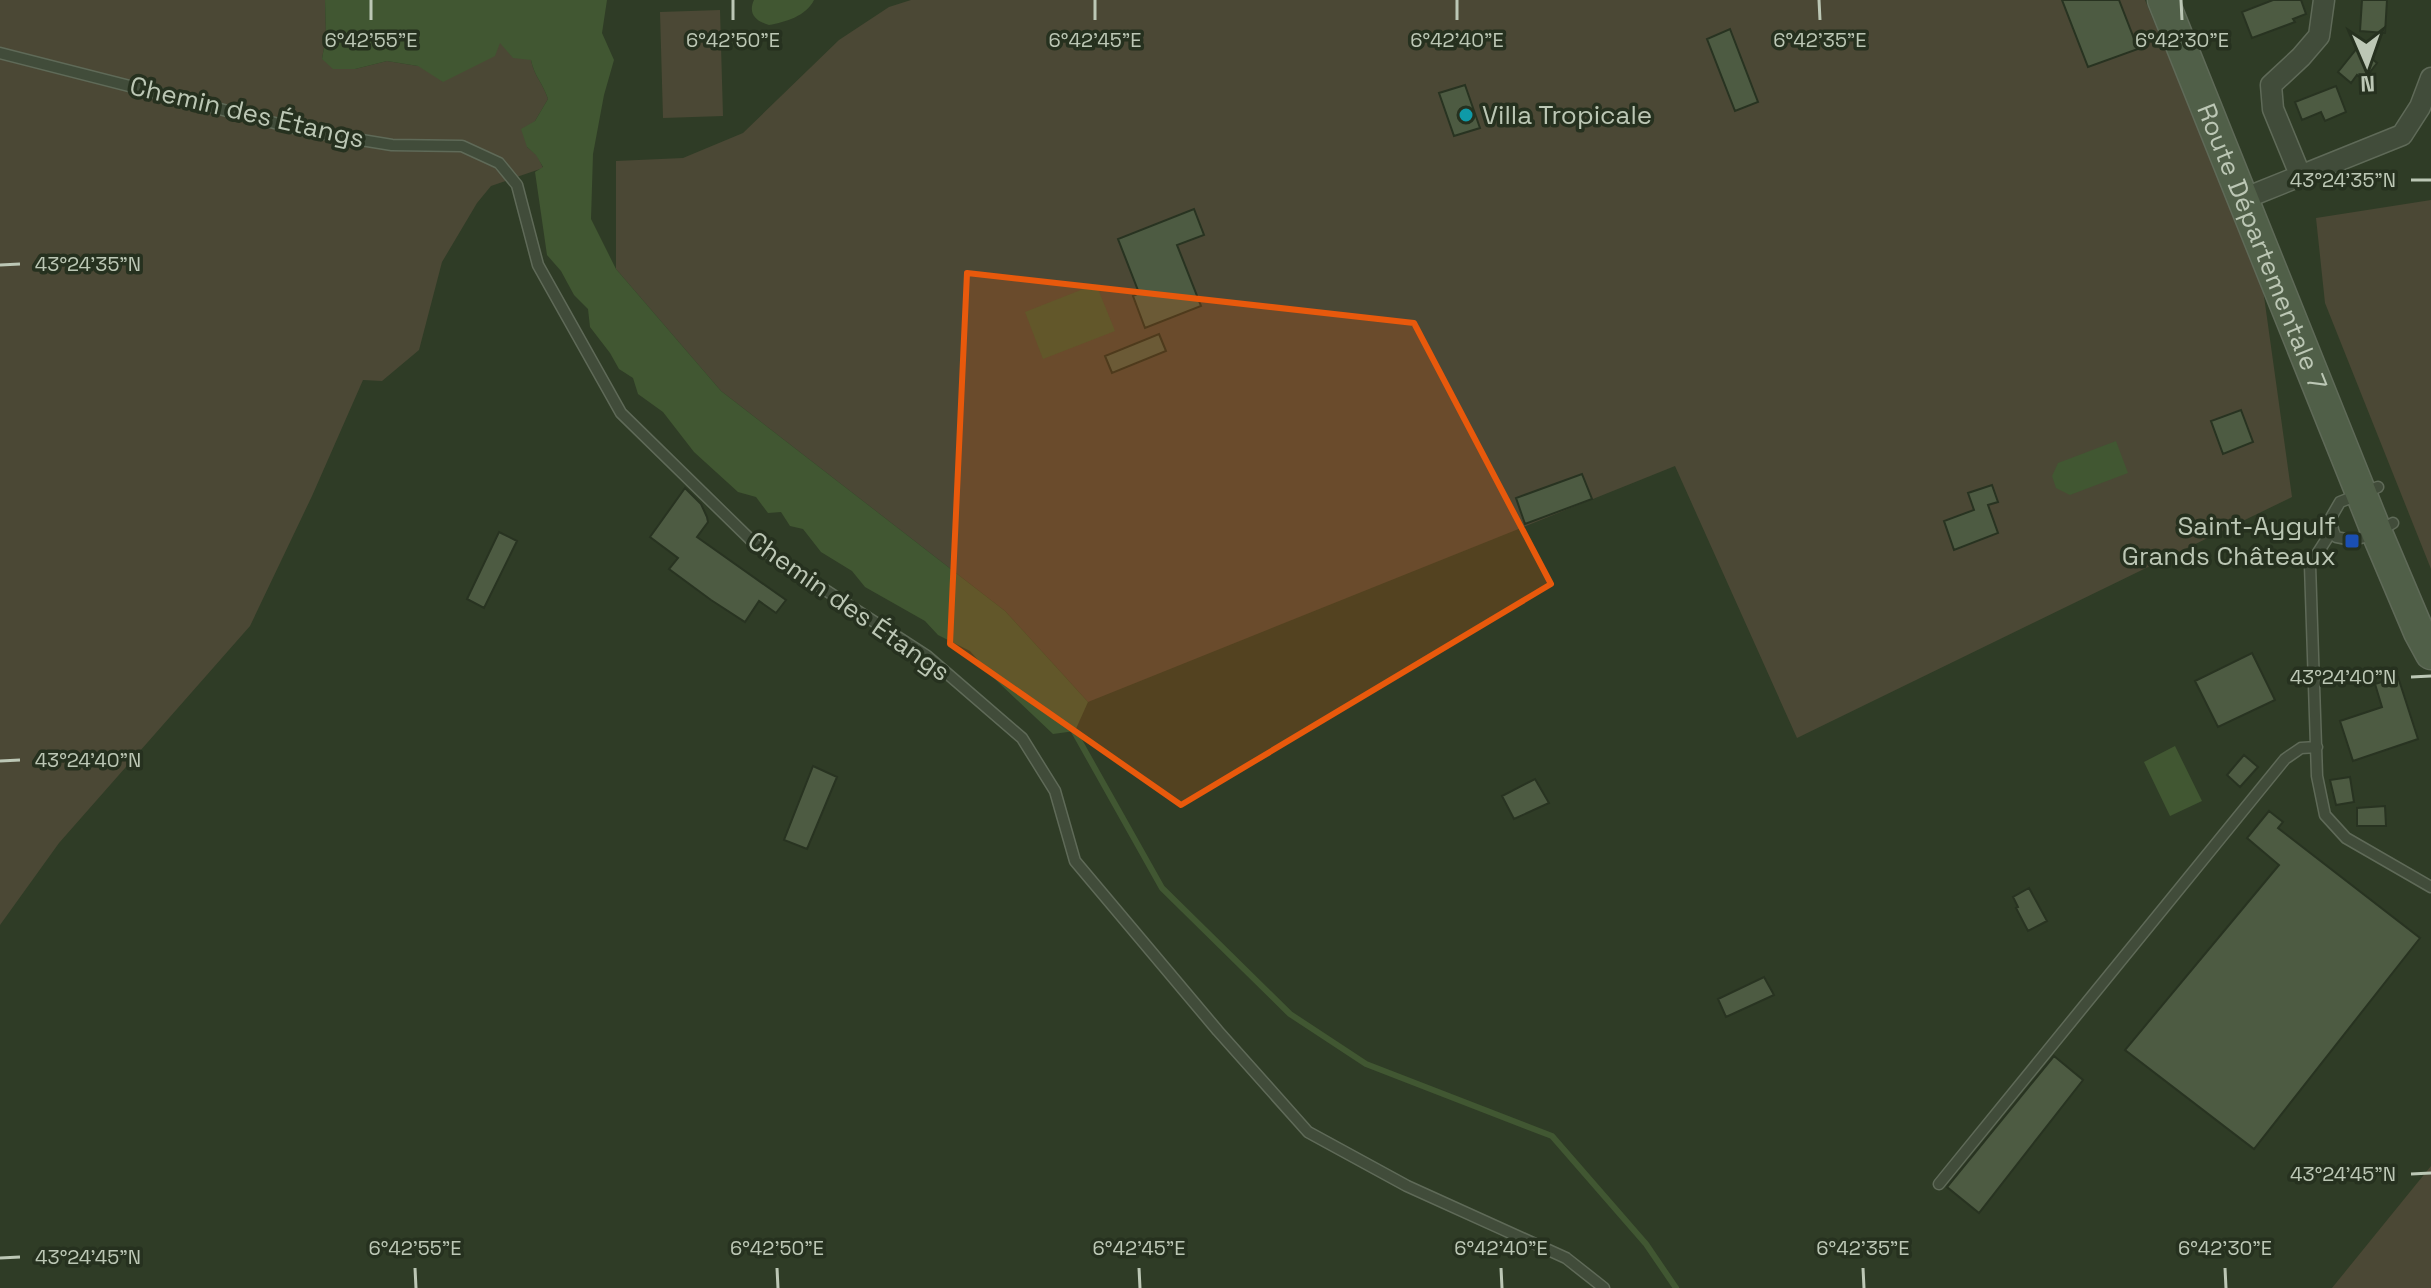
<svg xmlns="http://www.w3.org/2000/svg" width="2431" height="1288" font-family="'Space Grotesk',sans-serif">
  <style>
    .green { fill: #4b4835 }
    .water { fill: #415732 }
    .lines { fill: none; stroke-linecap: round; stroke-linejoin: round }
    .stream { stroke: #415732; stroke-width: 6 }
    .building { fill: #4d5b42; stroke: #283321; stroke-width: 2 }
    .lane-casing { stroke: #5f6a58; stroke-width: 13 }
    .street-casing { stroke: #5f6a58; stroke-width: 23 }
    .secondary-casing { stroke: #5f6a58; stroke-width: 33 }
    .lane { stroke: #414c3a; stroke-width: 10 }
    .street { stroke: #414c3a; stroke-width: 20 }
    .secondary { stroke: #505f48; stroke-width: 30 }
    .marked { fill: #e8590c; fill-opacity: 0.2; stroke: #e8590c; stroke-width: 6; stroke-linejoin: round }
    .ticks { fill: none; stroke: #bcc7b5; stroke-width: 3 }
    .culture-dot { fill: #0f9aa8; stroke: #26311f; stroke-width: 3 }
    .transit-dot { fill: #1a4fb4; stroke: #26311f; stroke-width: 3 }
    .labels { text-anchor: middle; stroke-width: 7; stroke-linejoin: round; paint-order: stroke }
    .street-label { font-size: 26px; fill: #bcc7b5; stroke: #26311f }
    .poi-label { font-size: 26px; fill: #bcc7b5; stroke: #26311f; text-anchor: start }
    .ticks-label { font-size: 20px; text-anchor: middle; fill: #bcc7b5; stroke: #26311f; stroke-width: 7; stroke-linejoin: round; paint-order: stroke }
  </style>
  <rect width="100%" height="100%" fill="#2f3c26"/>
  <path class="green" d="M 0,0 L 325,0 L 326,36 L 322,59 L 355,69 L 387,61 L 418,66 L 500,42 L 531,60 C 534,76 543,83 548,99 L 535,121 L 527,147 L 537,155 L 543,168 L 491,186 L 477,203 L 442,262 L 419,350 L 382,381 L 363,380 L 312,496 L 250,626 L 59,843 L 0,925 Z
    M 911,0 L 2145,0 L 2262,282 L 2292,497 L 1797,738 L 1675,466 L 1088,702 L 1005,611 L 721,391 L 616,269 L 616,161 L 683,158 L 743,133 L 839,40 L 889,7 Z
    M 720,10 L 723,116 L 663,118 L 660,12 Z
    M 2431,200 L 2431,569 L 2325,303 L 2316,218 Z
    M 2431,1166 L 2431,1288 L 2332,1288 Z"/>
  <path class="water" d="M 325,0 L 607,0 L 602,33 L 614,60 L 604,95 L 593,154 L 591,219 L 616,269 L 721,391 L 1005,611 L 1088,702 L 1075,731 L 1053,734 L 997,681 L 970,651 L 938,635 L 925,621 L 865,587 L 852,571 L 821,552 L 803,529 L 790,526 L 781,512 L 768,513 L 756,497 L 738,492 L 694,452 L 663,412 L 638,394 L 633,378 L 619,369 L 610,353 L 590,327 L 588,309 L 574,295 L 561,271 L 547,255 L 535,172 L 543,167 L 536,155 L 527,147 L 521,129 L 535,121 L 548,99 C 543,83 534,76 531,60 L 513,58 L 500,43 L 495,56 L 443,82 L 418,66 L 387,61 L 355,69 L 333,69 L 322,59 L 326,36 Z
    M 754,0 L 814,0 C 806,16 786,22 769,25 C 755,21 748,13 754,0 Z
    M 1096,284 L 1115,331 L 1043,359 L 1025,312 Z
    M 2116,441 L 2128,473 L 2070,495 L 2056,488 L 2052,476 L 2058,463 Z
    M 2175,746 L 2202,801 L 2170,816 L 2144,762 Z"/>
  <g class="lines">
    <path class="stream" d="M 1071,726 L 1162,888 L 1290,1014 L 1366,1064 L 1552,1136 L 1646,1244 L 1676,1288"/>
  </g>
  <path class="building" d="M 2062,0 L 2119,0 L 2138,49 L 2088,67 Z
    M 2273,0 L 2301,0 L 2306,14 L 2293,19 L 2295,22 L 2252,38 L 2242,12 Z
    M 2362,0 L 2387,0 L 2385,33 L 2360,31 Z
    M 1730,29 L 1758,102 L 1735,111 L 1707,39 Z
    M 2358,47 L 2377,63 L 2364,80 L 2357,75 L 2351,83 L 2338,72 Z
    M 1465,85 L 1480,128 L 1454,136 L 1439,93 Z
    M 2336,86 L 2346,112 L 2325,121 L 2321,112 L 2302,120 L 2295,102 Z
    M 1194,209 L 1204,235 L 1177,245 L 1201,306 L 1145,328 L 1133,296 L 1139,293 L 1118,239 Z
    M 1159,334 L 1166,351 L 1112,373 L 1105,356 Z
    M 2241,410 L 2253,442 L 2223,454 L 2211,421 Z
    M 1582,474 L 1592,499 L 1525,524 L 1516,498 Z
    M 1992,485 L 1998,502 L 1988,505 L 1998,533 L 1954,550 L 1944,521 L 1974,510 L 1968,493 Z
    M 685,488 L 701,504 L 707,517 L 708,522 L 697,537 L 786,600 L 776,613 L 759,601 L 745,622 L 711,600 L 669,569 L 678,558 L 650,537 Z
    M 499,532 L 517,541 L 484,608 L 467,599 Z
    M 2252,653 L 2275,700 L 2218,727 L 2195,681 Z
    M 2398,677 L 2418,739 L 2353,761 L 2340,721 L 2382,707 L 2375,684 Z
    M 2244,755 L 2258,767 L 2240,787 L 2227,775 Z
    M 813,766 L 837,777 L 807,849 L 784,840 Z
    M 2350,777 L 2354,802 L 2336,805 L 2330,780 Z
    M 1535,779 L 1549,803 L 1514,819 L 1502,796 Z
    M 2385,806 L 2386,826 L 2357,826 L 2357,808 Z
    M 2269,811 L 2283,822 L 2278,828 L 2420,938 L 2254,1149 L 2125,1050 L 2279,865 L 2247,838 Z
    M 2029,888 L 2047,921 L 2028,931 L 2016,908 L 2018,907 L 2013,897 Z
    M 1764,977 L 1774,995 L 1726,1017 L 1718,999 Z
    M 2054,1056 L 2083,1080 L 1979,1213 L 1947,1187 Z"/>
  <g class="lines">
    <g class="lane-casing">
      <path id="lane" d="M 0,53 L 306,131 L 392,145 L 462,146 L 499,163 L 517,185 L 538,265 L 621,413 L 756,545 L 927,656 L 1022,738 L 1055,791 L 1075,861 L 1218,1031 L 1308,1132 L 1407,1186 L 1566,1258 L 1604,1288
        M 2378,487 L 2340,502 L 2329,521 L 2336,537 C 2359,543 2373,535 2393,523
        M 2333,529 L 2310,565 L 2317,776 L 2325,815 L 2346,838 L 2431,887
        M 1939,1184 L 2285,759 L 2301,748 L 2317,747"/>
    </g>
    <g class="street-casing">
      <path id="street" d="M 2301,177 L 2273,109 L 2271,85 L 2301,57 L 2319,36 L 2324,0
        M 2243,199 L 2402,135 L 2420,107 L 2431,78"/>
    </g>
    <g class="secondary-casing">
      <g id="secondary">
        <path id="s1" d="M 2163,0 L 2377,533 L 2419,632 L 2431,654"/>
      </g>
    </g>
    <use href="#lane" class="lane"/>
    <use href="#street" class="street"/>
    <use href="#secondary" class="secondary"/>
  </g>
  <path class="marked" d="M 967,273 L 1414,323 L 1551,584 L 1181,805 L 950,644 Z"/>
  <path class="ticks" d="M 371,0 L 371,20M 733,0 L 733,20M 1095,0 L 1095,20M 1457,0 L 1457,20M 1819,0 L 1820,20M 2181,0 L 2182,20M 2411,180 L 2431,180M 0,265 L 20,264M 2411,677 L 2431,676M 0,761 L 20,760M 2411,1174 L 2431,1173M 0,1258 L 20,1257M 415,1268 L 416,1288M 777,1268 L 778,1288M 1139,1268 L 1140,1288M 1501,1268 L 1502,1288M 1863,1268 L 1864,1288M 2225,1268 L 2226,1288"/>
  <circle class="culture-dot" cx="1466" cy="115" r="8"/>
  <rect class="transit-dot" x="2344" y="533" width="16" height="16" rx="4"/>
  <g class="labels">
    <g class="street-label">
      <text transform="translate(247 112) rotate(13)" y="9">Chemin des Étangs</text>
      <text dy="9" stroke="none"><textPath href="#s1" startOffset="266">Route Départementale 7</textPath></text>
      <text transform="translate(849 606) rotate(35)" y="9">Chemin des Étangs</text>
    </g>
    <g class="poi-label">
      <text x="1482" y="124">Villa Tropicale</text>
      <text x="2336" y="535" text-anchor="end">Saint-Aygulf<tspan x="2336" dy="30">Grands Châteaux</tspan></text>
    </g>
  </g>
  <g class="ticks-label">
    <text x="371" y="47">6°42'55"E</text>
    <text x="733" y="47">6°42'50"E</text>
    <text x="1095" y="47">6°42'45"E</text>
    <text x="1457" y="47">6°42'40"E</text>
    <text x="1820" y="47">6°42'35"E</text>
    <text x="2182" y="47">6°42'30"E</text>
    <text x="2343" y="187">43°24'35"N</text>
    <text x="88" y="271">43°24'35"N</text>
    <text x="2343" y="684">43°24'40"N</text>
    <text x="88" y="767">43°24'40"N</text>
    <text x="2343" y="1181">43°24'45"N</text>
    <text x="415" y="1255">6°42'55"E</text>
    <text x="777" y="1255">6°42'50"E</text>
    <text x="1139" y="1255">6°42'45"E</text>
    <text x="1501" y="1255">6°42'40"E</text>
    <text x="1863" y="1255">6°42'35"E</text>
    <text x="2225" y="1255">6°42'30"E</text>
    <text x="88" y="1264">43°24'45"N</text>
  </g>
  <g transform="translate(2367 64) rotate(178)" stroke="#26311f" stroke-width="6" paint-order="stroke">
  <path d="M0-6L14 30L0 20L-14 30Z" fill="#bcc7b5"/>
  <text y="-12" font-size="22" font-weight="bold" text-anchor="middle" fill="#bcc7b5">N</text>
  </g>
</svg>
